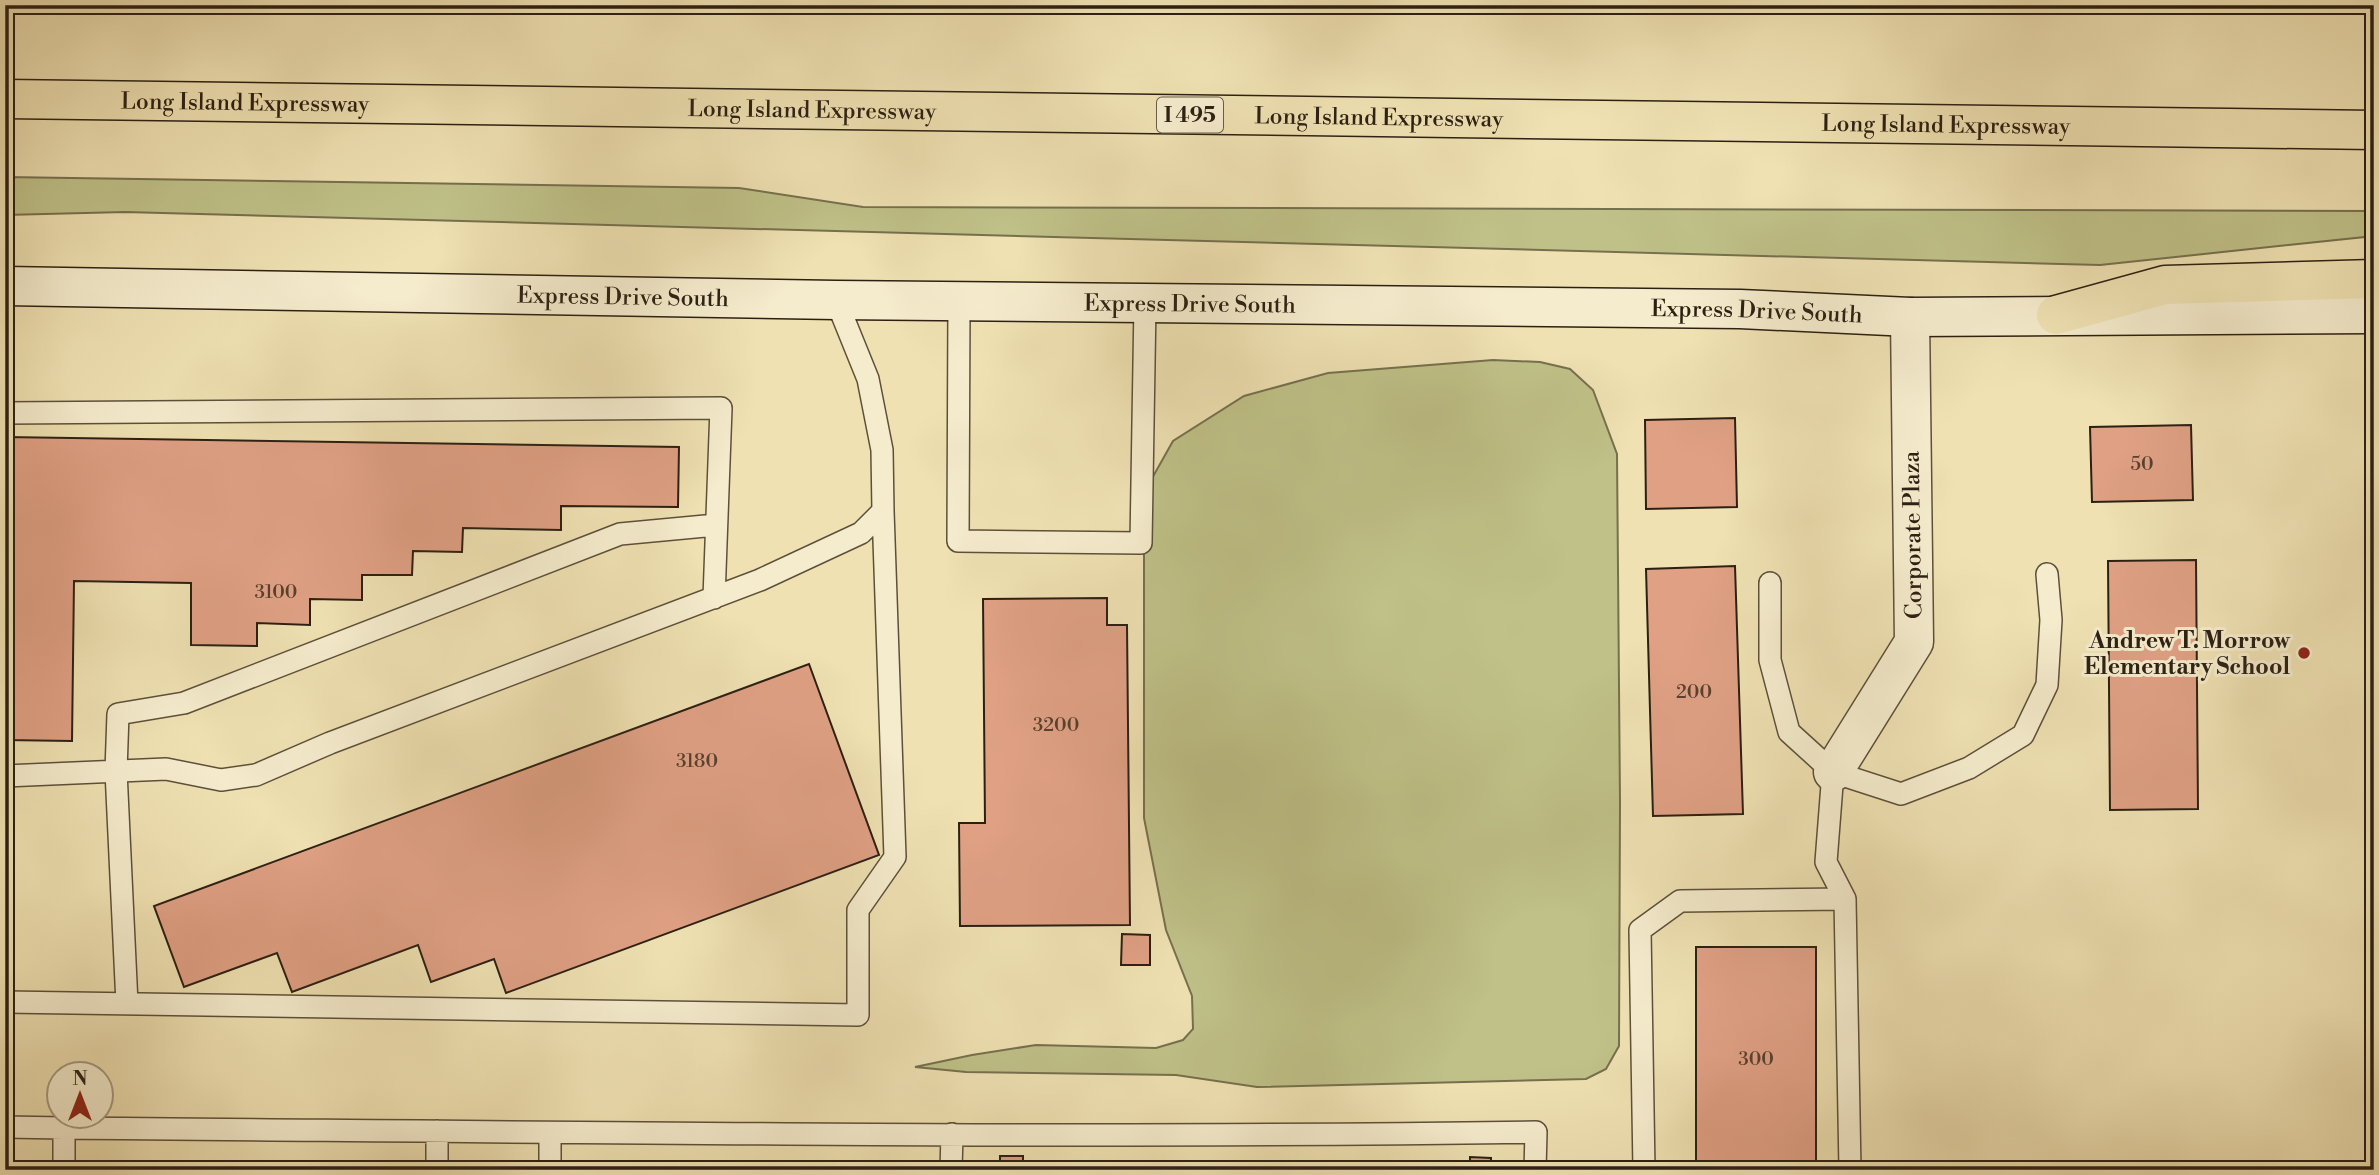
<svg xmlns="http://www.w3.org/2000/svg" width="2379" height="1175" font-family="'Libre Bodoni',serif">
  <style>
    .green { fill: #bfc188; stroke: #76704e; stroke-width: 2 }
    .building { fill: #dfa084; stroke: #2c2013; stroke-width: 2 }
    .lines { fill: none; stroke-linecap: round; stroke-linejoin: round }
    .service-casing { stroke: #5d503b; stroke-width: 24 }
    .minor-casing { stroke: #5d503b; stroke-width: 41 }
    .secondary-casing { stroke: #2c2013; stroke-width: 41 }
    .motorway-casing { stroke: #2c2013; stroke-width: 41 }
    .service { stroke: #f5eccd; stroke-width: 21 }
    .minor { stroke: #f5eccd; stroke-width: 38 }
    .secondary { stroke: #f5eccd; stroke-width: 38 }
    .motorway { stroke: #efe1b2; stroke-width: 38 }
    .poi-dot { fill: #8f2418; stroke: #f5eccd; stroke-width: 2.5 }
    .labels { text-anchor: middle; stroke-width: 6; stroke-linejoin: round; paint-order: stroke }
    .number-label { font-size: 19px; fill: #59402f }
    .shield { fill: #f5eccd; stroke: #685d4b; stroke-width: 2 }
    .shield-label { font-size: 21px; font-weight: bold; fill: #2c2013 }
    .street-label { font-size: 23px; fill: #2c2013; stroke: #f5eccd }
    .poi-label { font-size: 23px; font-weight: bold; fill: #2c2013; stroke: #f5eccd; text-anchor: end }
  </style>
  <rect width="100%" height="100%" fill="#efe1b2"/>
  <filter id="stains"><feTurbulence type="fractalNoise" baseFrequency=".00286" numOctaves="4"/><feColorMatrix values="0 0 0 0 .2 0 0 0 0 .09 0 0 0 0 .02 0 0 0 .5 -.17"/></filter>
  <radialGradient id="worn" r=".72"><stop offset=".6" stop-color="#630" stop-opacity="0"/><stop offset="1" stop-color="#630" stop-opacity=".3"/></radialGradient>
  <path class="green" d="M 5,177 L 739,188 L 863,207 L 2374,211 L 2374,236 L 2100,265 L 125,212 L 5,215 Z
    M 1493,360 L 1540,362 L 1570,369 L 1593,390 L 1617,454 L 1620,803 L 1619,1046 L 1606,1069 L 1586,1079 L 1257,1087 L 1176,1075 L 966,1072 L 915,1067 L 972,1055 L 1036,1045 L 1156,1048 L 1183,1040 L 1193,1029 L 1192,996 L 1166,930 L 1144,818 L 1144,533 L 1151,480 L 1173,441 L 1244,396 L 1328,373 Z"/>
  <path class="building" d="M 1735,418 L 1737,507 L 1646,509 L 1645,420 Z
    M 2191,425 L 2193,500 L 2092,502 L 2090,427 Z
    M 5,437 L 679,447 L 678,507 L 561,506 L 561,530 L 463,528 L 462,552 L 413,551 L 412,575 L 362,575 L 362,600 L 310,599 L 310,625 L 257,623 L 257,646 L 191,645 L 191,583 L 74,581 L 72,741 L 5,740 Z
    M 2196,560 L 2198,809 L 2110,810 L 2108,561 Z
    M 1735,566 L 1743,814 L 1653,816 L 1646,569 Z
    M 1107,598 L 1107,625 L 1127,625 L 1130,925 L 960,926 L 959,823 L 985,823 L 983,599 Z
    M 809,664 L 879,855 L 506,993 L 494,959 L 431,982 L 418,945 L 292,992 L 277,953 L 184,987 L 154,906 Z
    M 1122,934 L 1150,935 L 1150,965 L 1121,965 Z
    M 1696,947 L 1816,947 L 1816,1170 L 1696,1170 Z
    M 1000,1156 L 1023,1156 L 1023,1163 L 1470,1167 L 1470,1157 L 1491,1158 L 1491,1170 L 1000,1170 Z"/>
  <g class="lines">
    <g class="service-casing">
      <path id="service" d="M 959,301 L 958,541 L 1141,543 L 1145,303
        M 5,413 L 721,408 L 714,598
        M 1770,583 L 1770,660 L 1789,732 L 1833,772 L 1901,794 L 1969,768 L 2023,735 L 2047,685 L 2051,620 L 2047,574
        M 1833,772 L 1826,862 L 1845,899 L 1850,1170
        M 5,776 L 166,769 L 221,780 L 256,775 L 330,743 L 760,580 L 861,533 L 883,511 L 882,450 L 868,379 L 836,300
        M 5,1002 L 858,1015 L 858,910 L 895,857 L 883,511
        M 127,1004 L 116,771 L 118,714 L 184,703 L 620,534 L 716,525
        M 5,1127 L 64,1128 L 64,1170
        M 64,1128 C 555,1132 1045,1139 1536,1132 L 1535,1170
        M 437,1131 L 437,1170
        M 550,1170 L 550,1134
        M 951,1170 L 952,1134
        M 1644,1170 L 1640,930 L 1680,901 L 1845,899"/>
    </g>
    <g class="minor-casing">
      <path id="minor" d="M 1833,772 L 1914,642 L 1910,317"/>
    </g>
    <g class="secondary-casing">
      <g id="secondary">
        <path id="s1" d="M 5,286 L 836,300 L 1740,309 L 1910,317 L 2374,314"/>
      </g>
    </g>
    <g class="motorway-casing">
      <g id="motorway">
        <path id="s2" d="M 5,99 L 2374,130"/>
        <path d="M 2056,315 L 2165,285 L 2374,279"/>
      </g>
    </g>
    <use href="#service" class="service"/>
    <use href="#minor" class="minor"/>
    <use href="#secondary" class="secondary"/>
    <use href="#motorway" class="motorway"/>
  </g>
  <circle class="poi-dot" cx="2304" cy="653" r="7"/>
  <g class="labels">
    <g class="number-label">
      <text x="2142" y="470">50</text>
      <text x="276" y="598">3100</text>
      <text x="1694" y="698">200</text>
      <text x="1056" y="731">3200</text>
      <text x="697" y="767">3180</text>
      <text x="1756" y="1065">300</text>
    </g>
    <rect class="shield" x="1157" y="97.5" width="66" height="35" rx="5"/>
    <g class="shield-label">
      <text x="1190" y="122">I 495</text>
    </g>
    <g class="street-label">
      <text dy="8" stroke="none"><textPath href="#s2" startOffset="240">Long Island Expressway</textPath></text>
      <text dy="8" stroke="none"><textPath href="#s2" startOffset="807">Long Island Expressway</textPath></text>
      <text dy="8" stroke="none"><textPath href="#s2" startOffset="1374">Long Island Expressway</textPath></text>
      <text dy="8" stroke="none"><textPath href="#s2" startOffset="1941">Long Island Expressway</textPath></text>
      <text dy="8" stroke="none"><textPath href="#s1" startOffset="618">Express Drive South</textPath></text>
      <text dy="8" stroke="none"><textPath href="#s1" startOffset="1185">Express Drive South</textPath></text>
      <text dy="8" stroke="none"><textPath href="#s1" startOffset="1752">Express Drive South</textPath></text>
      <text transform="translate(1912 535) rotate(-91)" y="8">Corporate Plaza</text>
    </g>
    <g class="poi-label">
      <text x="2290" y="648">Andrew T. Morrow<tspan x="2290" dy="26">Elementary School</tspan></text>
    </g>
  </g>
  <rect width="2379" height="1175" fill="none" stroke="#efe1b2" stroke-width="28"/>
  <rect x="7" y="7" width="2365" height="1161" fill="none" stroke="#2c2013" stroke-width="3.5"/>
  <rect x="14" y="14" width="2351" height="1147" fill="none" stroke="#2c2013" stroke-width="2"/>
  <g transform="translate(80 1095)"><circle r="33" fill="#f5eccd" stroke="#a59a83" stroke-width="2"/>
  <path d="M0-5L12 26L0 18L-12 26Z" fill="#8f2418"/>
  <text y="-10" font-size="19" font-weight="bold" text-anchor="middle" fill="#2c2013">N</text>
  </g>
  <rect width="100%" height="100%" filter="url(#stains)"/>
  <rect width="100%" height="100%" fill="url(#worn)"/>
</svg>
